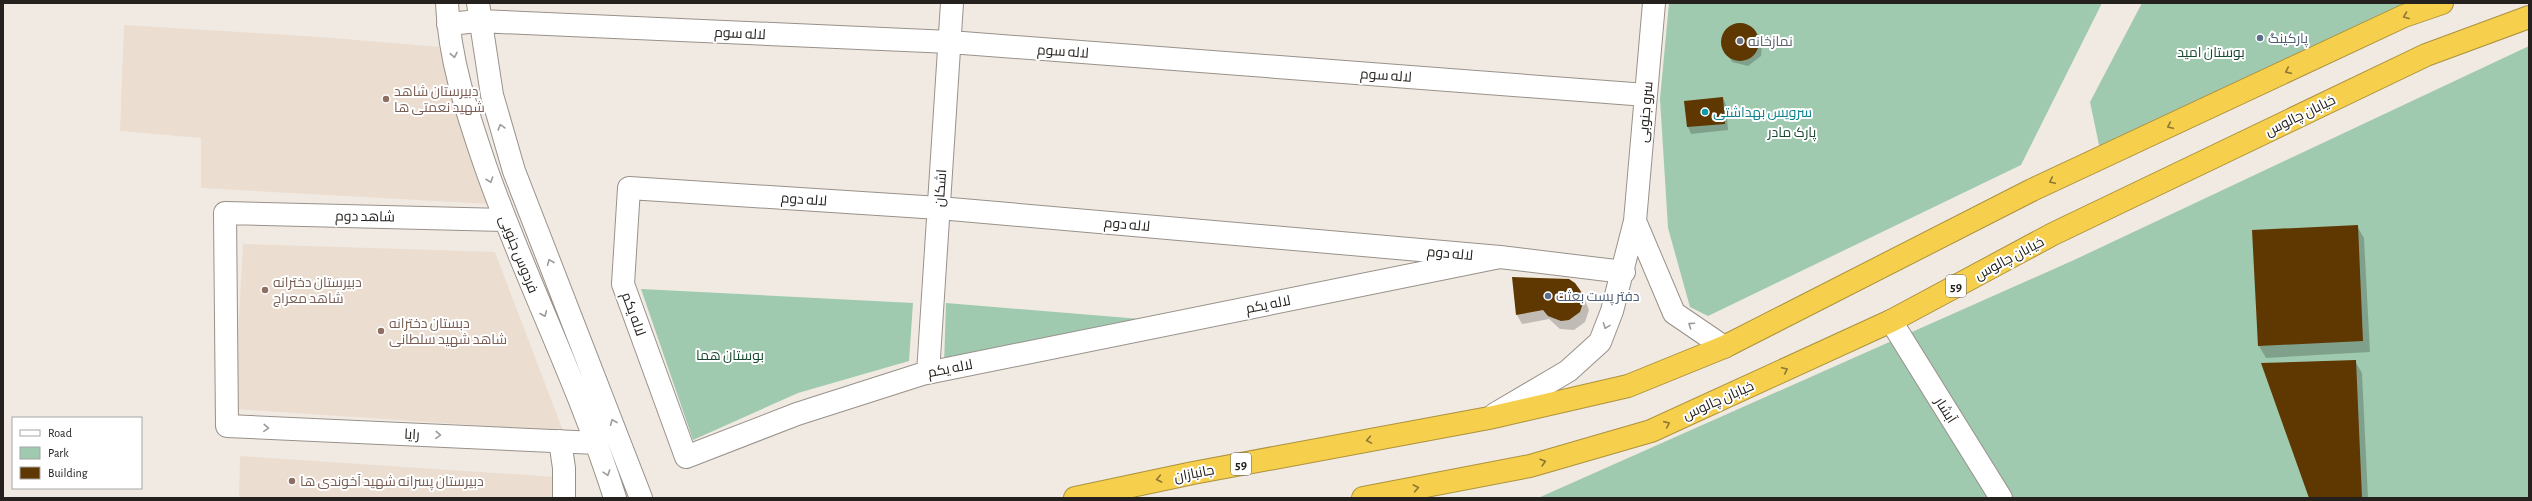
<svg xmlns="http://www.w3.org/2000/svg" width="2532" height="501" font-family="'Alegreya Sans',Cairo,sans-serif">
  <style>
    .built { fill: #ebddd0 }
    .green { fill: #9fcaaf }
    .shadow { fill: #0003 }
    .building { fill: #5e3701 }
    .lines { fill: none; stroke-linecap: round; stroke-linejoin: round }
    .minor-casing { stroke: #98918a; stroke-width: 24 }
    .highway-casing { stroke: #ac923d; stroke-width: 24 }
    .minor { stroke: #fff; stroke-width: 22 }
    .highway { stroke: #f6cf4d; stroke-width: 22 }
    .oneway { stroke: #8d7836 }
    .oneway2 { stroke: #9c9b9a }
    .service-dot { fill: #5c6f8a; stroke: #fff; stroke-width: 1.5 }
    .worship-dot { fill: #6b7280; stroke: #fff; stroke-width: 1.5 }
    .education-dot { fill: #8d6e63; stroke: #fff; stroke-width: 1.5 }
    .culture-dot { fill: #0f9aa8; stroke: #fff; stroke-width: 1.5 }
    .labels { text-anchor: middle; stroke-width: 4; stroke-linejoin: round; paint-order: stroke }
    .shield { fill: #fff; stroke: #666462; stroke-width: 1 }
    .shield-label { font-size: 13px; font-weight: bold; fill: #24211e }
    .street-label { font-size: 14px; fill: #24211e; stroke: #fff }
    .service-label { font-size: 14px; fill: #4e5e75; stroke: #fff; text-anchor: start }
    .worship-label { font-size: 14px; fill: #5b616d; stroke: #fff; text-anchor: start }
    .park-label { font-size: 14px; fill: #194930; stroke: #fff }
    .education-label { font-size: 14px; fill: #785e54; stroke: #fff; text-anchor: start }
    .culture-label { font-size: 14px; fill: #0d838f; stroke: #fff; text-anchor: start }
  </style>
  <rect width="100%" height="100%" fill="#f1eae2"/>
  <path class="built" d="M 124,25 L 320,37 L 441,47 L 467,148 L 491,204 L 201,188 L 201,138 L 120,131 Z
    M 243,244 L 495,252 L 563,431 L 234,409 Z
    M 240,456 L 557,477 L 555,498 L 239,498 Z"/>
  <path class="green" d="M 1669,3 L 2102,3 L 2021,165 L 1708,316 L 1690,307 L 1668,228 L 1660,99 Z
    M 2142,3 L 2442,3 L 2105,156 L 2099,145 L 2090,102 Z
    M 2529,46 L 2529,498 L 1538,498 L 2074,260 Z
    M 641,289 L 913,303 L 909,361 L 798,393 L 693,440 Z
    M 946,303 L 1177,322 L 944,365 Z"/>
  <path class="shadow" d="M 1739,24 L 1750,27 L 1762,44 L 1761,56 L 1748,66 L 1732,62 L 1723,45 L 1725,34 L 1733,26 Z
    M 1723,98 L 1726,105 L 1728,130 L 1691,134 L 1688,127 L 1685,102 Z
    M 2357,226 L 2364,238 L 2370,352 L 2266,358 L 2259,346 Z
    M 1568,280 L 1579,288 L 1584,298 L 1589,310 L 1585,322 L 1574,330 L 1560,329 L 1549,319 L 1522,324 L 1517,315 Z
    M 2355,361 L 2362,373 L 2368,498 L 2310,498 Z"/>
  <path class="building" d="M1721 42a19 19 0 1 1 38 0a19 19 0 1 1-38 0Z
    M 1723,97 L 1725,124 L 1687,127 L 1684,101 Z
    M 2358,225 L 2363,341 L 2258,346 L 2252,230 Z
    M 1512,277 L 1569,279 L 1575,283 L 1582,293 L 1584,300 L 1580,312 L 1569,320 L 1561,321 L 1548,316 L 1543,310 L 1516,315 Z
    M 2356,360 L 2362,498 L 2309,498 L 2261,363 Z"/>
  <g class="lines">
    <g class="minor-casing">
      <path id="minor" d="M 447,3 C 449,59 467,112 485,165 C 524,277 579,384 615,498
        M 478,3 L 492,95 L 514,171 L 641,498
        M 448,24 L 479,21 L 950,42 L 1646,95
        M 504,220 L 225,213 L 227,426 L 597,443
        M 1635,221 L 1674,313 L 1724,347
        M 1500,257 L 922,374 L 797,414 L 686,457 L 623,284 L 629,188 L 939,208 L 1500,257 L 1624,272
        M 1891,321 L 2001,498
        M 928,373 L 952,3
        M 1495,414 L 1568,371 L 1600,342 L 1612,311 L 1635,221 L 1654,3
        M 560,441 L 564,468 L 564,498"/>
    </g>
    <g class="highway-casing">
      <path id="highway" d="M 1075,498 L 1193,473 L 1489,418 L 1628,386 L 1724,347 L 2032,190 L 2404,16 L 2442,3
        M 1363,498 L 1530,466 L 1651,431 L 1891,321 L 2053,234 L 2426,55 L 2529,17"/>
    </g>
    <use href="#minor" class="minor"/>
    <use href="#highway" class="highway"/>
  </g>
  <defs><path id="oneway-chevron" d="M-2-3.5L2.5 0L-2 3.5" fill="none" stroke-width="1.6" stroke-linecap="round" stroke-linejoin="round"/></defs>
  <g class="oneway">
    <use href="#oneway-chevron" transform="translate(2406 16) rotate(159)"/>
    <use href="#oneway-chevron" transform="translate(2288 71) rotate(155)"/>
    <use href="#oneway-chevron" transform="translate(2170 126) rotate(155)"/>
    <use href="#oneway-chevron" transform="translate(2052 181) rotate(155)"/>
    <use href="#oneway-chevron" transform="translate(1785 370) rotate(-25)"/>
    <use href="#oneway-chevron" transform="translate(1667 424) rotate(-24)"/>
    <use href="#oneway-chevron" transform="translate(1369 440) rotate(170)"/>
    <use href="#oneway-chevron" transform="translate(1543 462) rotate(-16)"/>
    <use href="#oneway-chevron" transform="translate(1159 479) rotate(169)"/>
    <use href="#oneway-chevron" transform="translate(1416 488) rotate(-11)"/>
  </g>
  <g class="oneway2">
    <use href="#oneway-chevron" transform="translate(454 55) rotate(79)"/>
    <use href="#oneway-chevron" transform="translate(501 127) rotate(-106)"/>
    <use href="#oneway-chevron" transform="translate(490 180) rotate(71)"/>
    <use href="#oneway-chevron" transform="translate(550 262) rotate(-112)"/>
    <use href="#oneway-chevron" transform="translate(544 314) rotate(67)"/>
    <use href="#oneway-chevron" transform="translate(1691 325) rotate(-146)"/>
    <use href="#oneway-chevron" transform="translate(1606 326) rotate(111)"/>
    <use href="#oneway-chevron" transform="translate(613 422) rotate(-112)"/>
    <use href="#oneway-chevron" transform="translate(266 428) rotate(3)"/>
    <use href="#oneway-chevron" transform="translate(438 435) rotate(3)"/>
    <use href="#oneway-chevron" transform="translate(607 473) rotate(72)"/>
  </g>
  <g class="service-dot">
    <circle cx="2260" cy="38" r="4"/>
    <circle cx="1548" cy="296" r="4"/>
  </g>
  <circle class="worship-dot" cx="1740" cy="41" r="4"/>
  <g class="education-dot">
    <circle cx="386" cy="99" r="4"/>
    <circle cx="265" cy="290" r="4"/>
    <circle cx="381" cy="331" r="4"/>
    <circle cx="292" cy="481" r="4"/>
  </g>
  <circle class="culture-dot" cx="1705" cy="112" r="4"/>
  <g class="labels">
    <g class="shield">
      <rect x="1946" y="275" width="20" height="22" rx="3"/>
      <rect x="1231" y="453" width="20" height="22" rx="3"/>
    </g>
    <g class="shield-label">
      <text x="1956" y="291">59</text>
      <text x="1241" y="469">59</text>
    </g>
    <g class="street-label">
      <text transform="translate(740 33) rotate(3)" y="5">لاله سوم</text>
      <text transform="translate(1063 51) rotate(4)" y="5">لاله سوم</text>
      <text transform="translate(1386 75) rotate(4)" y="5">لاله سوم</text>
      <text transform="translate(1645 112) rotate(-85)" y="5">سرو جنوبی</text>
      <text transform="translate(2300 115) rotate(-26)" y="5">خیابان چالوس</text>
      <text transform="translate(940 188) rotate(-86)" y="5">اشکان</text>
      <text transform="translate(804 199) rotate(4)" y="5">لاله دوم</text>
      <text transform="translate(365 216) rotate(1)" y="5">شاهد دوم</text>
      <text transform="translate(1127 224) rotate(5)" y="5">لاله دوم</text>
      <text transform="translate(1450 253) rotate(5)" y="5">لاله دوم</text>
      <text transform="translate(519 254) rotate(68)" y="5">فردوس جنوبی</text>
      <text transform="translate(2009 258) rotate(-28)" y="5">خیابان چالوس</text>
      <text transform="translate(1268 304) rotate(-11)" y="5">لاله یکم</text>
      <text transform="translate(634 314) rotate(70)" y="5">لاله یکم</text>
      <text transform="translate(950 368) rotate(-11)" y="5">لاله یکم</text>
      <text transform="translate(1718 400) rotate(-24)" y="5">خیابان چالوس</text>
      <text transform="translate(1946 410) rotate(58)" y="5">آبشار</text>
      <text transform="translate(412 434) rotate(3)" y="5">رایا</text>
      <text transform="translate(1194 473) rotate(-11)" y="5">جانبازان</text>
    </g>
    <g class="service-label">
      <text x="2268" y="43">پارکینگ</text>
      <text x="1556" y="301">دفتر پست بعثت</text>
    </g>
    <g class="worship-label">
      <text x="1748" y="46">نمازخانه</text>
    </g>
    <g class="park-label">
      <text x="2211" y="57">بوستان امید</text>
      <text x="1792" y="137">پارک مادر</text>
      <text x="730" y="360">بوستان هما</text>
    </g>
    <g class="education-label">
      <text x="394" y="96">دبیرستان شاهد<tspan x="394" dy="16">شهید نعمتی ها</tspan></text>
      <text x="273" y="287">دبیرستان دخترانه<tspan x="273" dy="16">شاهد معراج</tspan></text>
      <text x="389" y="328">دبستان دخترانه<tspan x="389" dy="16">شاهد شهید سلطانی</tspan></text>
      <text x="300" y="486">دبیرستان پسرانه شهید آخوندی ها</text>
    </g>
    <g class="culture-label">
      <text x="1713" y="117">سرویس بهداشتی</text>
    </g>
  </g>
  <rect width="2532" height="501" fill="none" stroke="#24211e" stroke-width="8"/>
  <rect x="12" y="417" width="130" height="72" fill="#ffffff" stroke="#a7a6a5"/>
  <rect x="20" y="430" width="20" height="6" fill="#ffffff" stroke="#a7a6a5"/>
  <text x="48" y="437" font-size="12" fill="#24211e">Road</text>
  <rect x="20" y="447" width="20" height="12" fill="#9fcaaf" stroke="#a7a6a5"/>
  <text x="48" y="457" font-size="12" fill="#24211e">Park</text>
  <rect x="20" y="467" width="20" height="12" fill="#5e3701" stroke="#a7a6a5"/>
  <text x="48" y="477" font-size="12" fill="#24211e">Building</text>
</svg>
